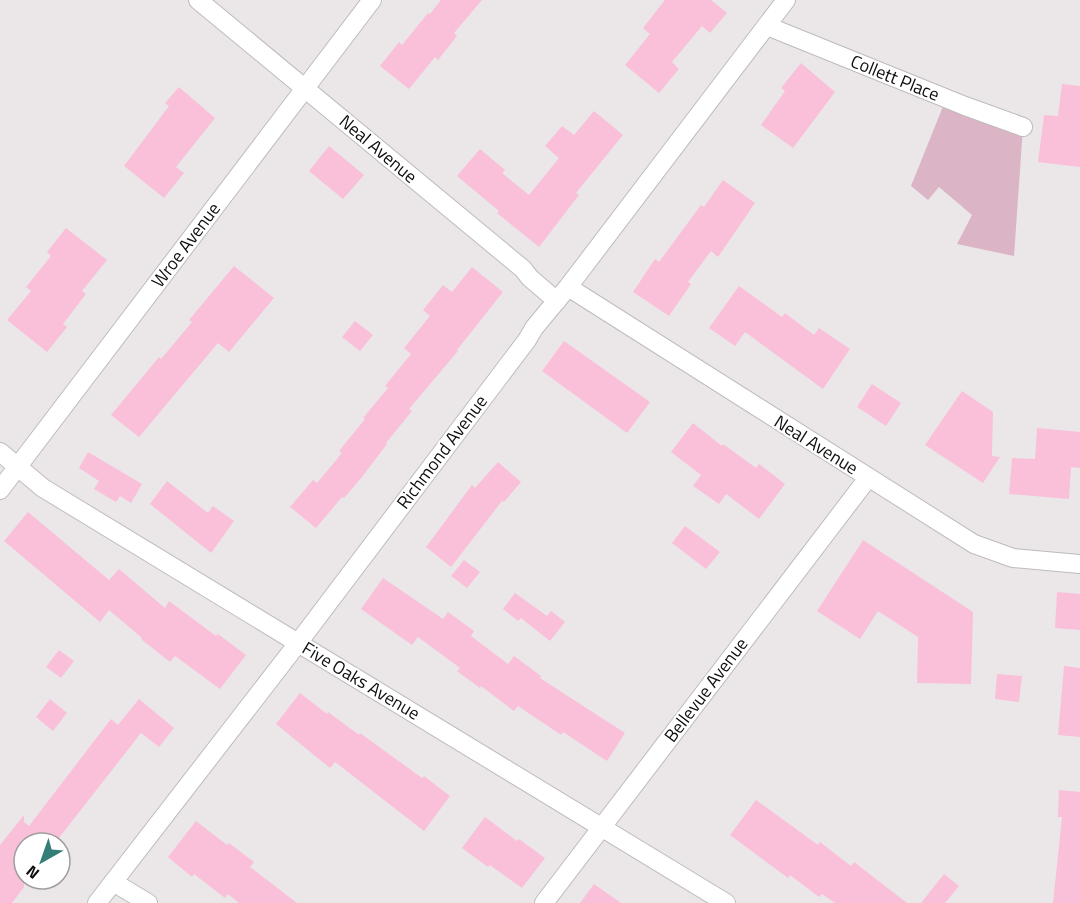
<svg xmlns="http://www.w3.org/2000/svg" width="1080" height="903" font-family="'Titillium Web',sans-serif">
  <style>
    .green { fill: #dbb4c5 }
    .building { fill: #fabfd9 }
    .lines { fill: none; stroke-linecap: round; stroke-linejoin: round }
    .street-casing { stroke: #bebbbc; stroke-width: 20 }
    .street { stroke: #fff; stroke-width: 18 }
    .labels { text-anchor: middle; stroke-width: 4.5; stroke-linejoin: round; paint-order: stroke }
    .street-label { font-size: 18px; fill: #0e0c0d; stroke: #fff }
  </style>
  <rect width="100%" height="100%" fill="#ebe7e9"/>
  <path class="green" d="M 946,99 L 1023,127 L 1014,256 L 957,244 L 972,215 L 939,187 L 928,200 L 911,186 Z"/>
  <path class="building" d="M 441,0 L 482,0 L 454,33 L 457,36 L 438,60 L 435,57 L 409,89 L 380,66 L 399,42 L 402,45 L 428,13 L 430,14 Z
    M 665,0 L 711,0 L 727,13 L 710,33 L 702,26 L 672,62 L 679,69 L 659,93 L 625,65 L 650,34 L 643,28 Z
    M 801,63 L 835,92 L 793,148 L 761,125 L 785,91 L 781,88 Z
    M 1062,84 L 1080,86 L 1080,167 L 1038,162 L 1044,115 L 1058,116 Z
    M 179,87 L 215,118 L 176,167 L 184,173 L 164,198 L 124,166 L 169,106 L 165,103 Z
    M 594,111 L 623,135 L 576,193 L 579,195 L 539,247 L 497,213 L 499,211 L 457,176 L 480,149 L 505,170 L 502,173 L 529,195 L 559,158 L 545,146 L 562,126 L 574,135 Z
    M 329,146 L 364,175 L 343,199 L 309,171 Z
    M 723,180 L 755,203 L 718,257 L 711,251 L 688,282 L 691,284 L 669,316 L 633,292 L 655,259 L 659,262 L 701,205 L 704,207 Z
    M 66,228 L 107,260 L 82,291 L 86,294 L 63,324 L 67,327 L 47,352 L 7,320 L 31,291 L 26,287 L 51,256 L 47,252 Z
    M 234,266 L 274,298 L 229,352 L 218,343 L 139,437 L 111,415 L 159,357 L 161,359 L 192,322 L 189,320 Z
    M 472,267 L 503,292 L 457,350 L 458,351 L 409,409 L 412,411 L 386,443 L 387,444 L 362,477 L 344,498 L 342,497 L 316,528 L 290,507 L 313,480 L 317,483 L 342,453 L 339,451 L 365,419 L 363,418 L 388,388 L 385,386 L 411,354 L 404,348 L 430,316 L 423,310 L 443,285 L 452,292 Z
    M 739,286 L 782,317 L 785,313 L 814,335 L 819,328 L 850,349 L 823,389 L 745,332 L 735,346 L 709,328 Z
    M 355,321 L 373,335 L 360,351 L 342,337 Z
    M 564,341 L 650,402 L 627,433 L 542,371 Z
    M 872,384 L 901,403 L 886,426 L 857,407 Z
    M 962,391 L 993,412 L 992,456 L 1000,457 L 983,483 L 925,445 Z
    M 693,423 L 722,446 L 723,444 L 756,468 L 759,464 L 785,484 L 759,519 L 726,494 L 719,504 L 693,486 L 701,475 L 671,452 Z
    M 1037,428 L 1080,432 L 1080,468 L 1071,467 L 1069,499 L 1009,494 L 1012,458 L 1035,459 Z
    M 88,452 L 142,484 L 131,503 L 120,496 L 116,502 L 94,489 L 99,481 L 79,468 Z
    M 498,462 L 521,482 L 504,502 L 502,501 L 451,567 L 426,547 L 472,485 L 475,488 Z
    M 167,481 L 208,513 L 213,506 L 234,521 L 211,553 L 150,504 Z
    M 28,512 L 109,580 L 119,569 L 165,608 L 169,601 L 216,636 L 218,634 L 246,655 L 220,689 L 175,656 L 170,662 L 141,639 L 142,638 L 109,610 L 100,622 L 4,541 Z
    M 685,526 L 720,552 L 706,569 L 672,543 Z
    M 863,540 L 973,612 L 971,684 L 917,683 L 918,637 L 878,611 L 860,639 L 817,611 Z
    M 464,560 L 480,572 L 467,588 L 451,576 Z
    M 383,578 L 443,619 L 448,612 L 474,631 L 471,636 L 508,664 L 514,656 L 541,676 L 540,678 L 625,733 L 607,761 L 563,732 L 561,735 L 518,706 L 514,711 L 481,686 L 480,688 L 457,671 L 460,668 L 418,637 L 412,645 L 361,609 Z
    M 1057,592 L 1080,594 L 1080,630 L 1055,628 Z
    M 515,593 L 547,616 L 551,611 L 565,622 L 550,641 L 521,618 L 518,621 L 503,609 Z
    M 59,650 L 74,661 L 61,678 L 46,667 Z
    M 1064,666 L 1080,668 L 1080,737 L 1058,735 Z
    M 997,674 L 1022,676 L 1019,702 L 995,699 Z
    M 300,693 L 327,714 L 328,712 L 359,735 L 360,733 L 422,778 L 424,776 L 450,796 L 424,831 L 335,762 L 330,768 L 276,724 Z
    M 50,699 L 67,713 L 53,731 L 36,717 Z
    M 139,699 L 174,728 L 159,747 L 141,733 L 55,843 L 24,843 L 24,887 L 12,903 L 0,903 L 0,845 L 24,815 L 24,822 L 29,826 L 111,719 L 118,725 Z
    M 1059,790 L 1080,792 L 1080,903 L 1053,903 L 1062,817 L 1058,817 Z
    M 756,800 L 818,845 L 820,842 L 851,866 L 854,862 L 907,903 L 835,903 L 822,894 L 819,897 L 790,875 L 788,878 L 730,835 Z
    M 485,817 L 517,841 L 519,839 L 545,858 L 522,888 L 490,865 L 488,867 L 462,848 Z
    M 196,821 L 227,845 L 229,843 L 254,862 L 250,867 L 297,903 L 239,903 L 228,894 L 225,898 L 194,874 L 192,877 L 168,857 Z
    M 944,874 L 959,886 L 945,903 L 921,903 Z
    M 594,884 L 621,903 L 580,903 Z"/>
  <g class="lines">
    <g class="street-casing">
      <path id="street" d="M 198,0 L 523,269 L 530,278 L 557,301
        M 767,26 L 965,106 L 1023,127
        M 568,287 L 974,544 L 1013,558 L 1080,564
        M 0,452 L 43,488 L 726,903
        M 0,490 L 372,0
        M 113,882 L 148,903
        M 97,903 L 298,643 L 527,340 L 534,328 L 568,287 L 786,0
        M 544,903 L 868,478"/>
    </g>
    <use href="#street" class="street"/>
  </g>
  <g class="labels">
    <g class="street-label">
      <text transform="translate(895 78) rotate(22)" y="6">Collett Place</text>
      <text transform="translate(378 149) rotate(40)" y="6">Neal Avenue</text>
      <text transform="translate(186 245) rotate(-53)" y="6">Wroe Avenue</text>
      <text transform="translate(816 445) rotate(32)" y="6">Neal Avenue</text>
      <text transform="translate(442 452) rotate(-53)" y="6">Richmond Avenue</text>
      <text transform="translate(361 681) rotate(31)" y="6">Five Oaks Avenue</text>
      <text transform="translate(706 690) rotate(-53)" y="6">Bellevue Avenue</text>
    </g>
  </g>
  <g transform="translate(42 861) rotate(220)"><circle r="28" fill="#ffffff" stroke="#9f9e9e" stroke-width="1.5"/>
  <path d="M0-4.5L10 22L0 15L-10 22Z" fill="#357d79"/>
  <text y="-9" font-size="16" font-weight="bold" text-anchor="middle" fill="#0e0c0d">N</text>
  </g>
</svg>
